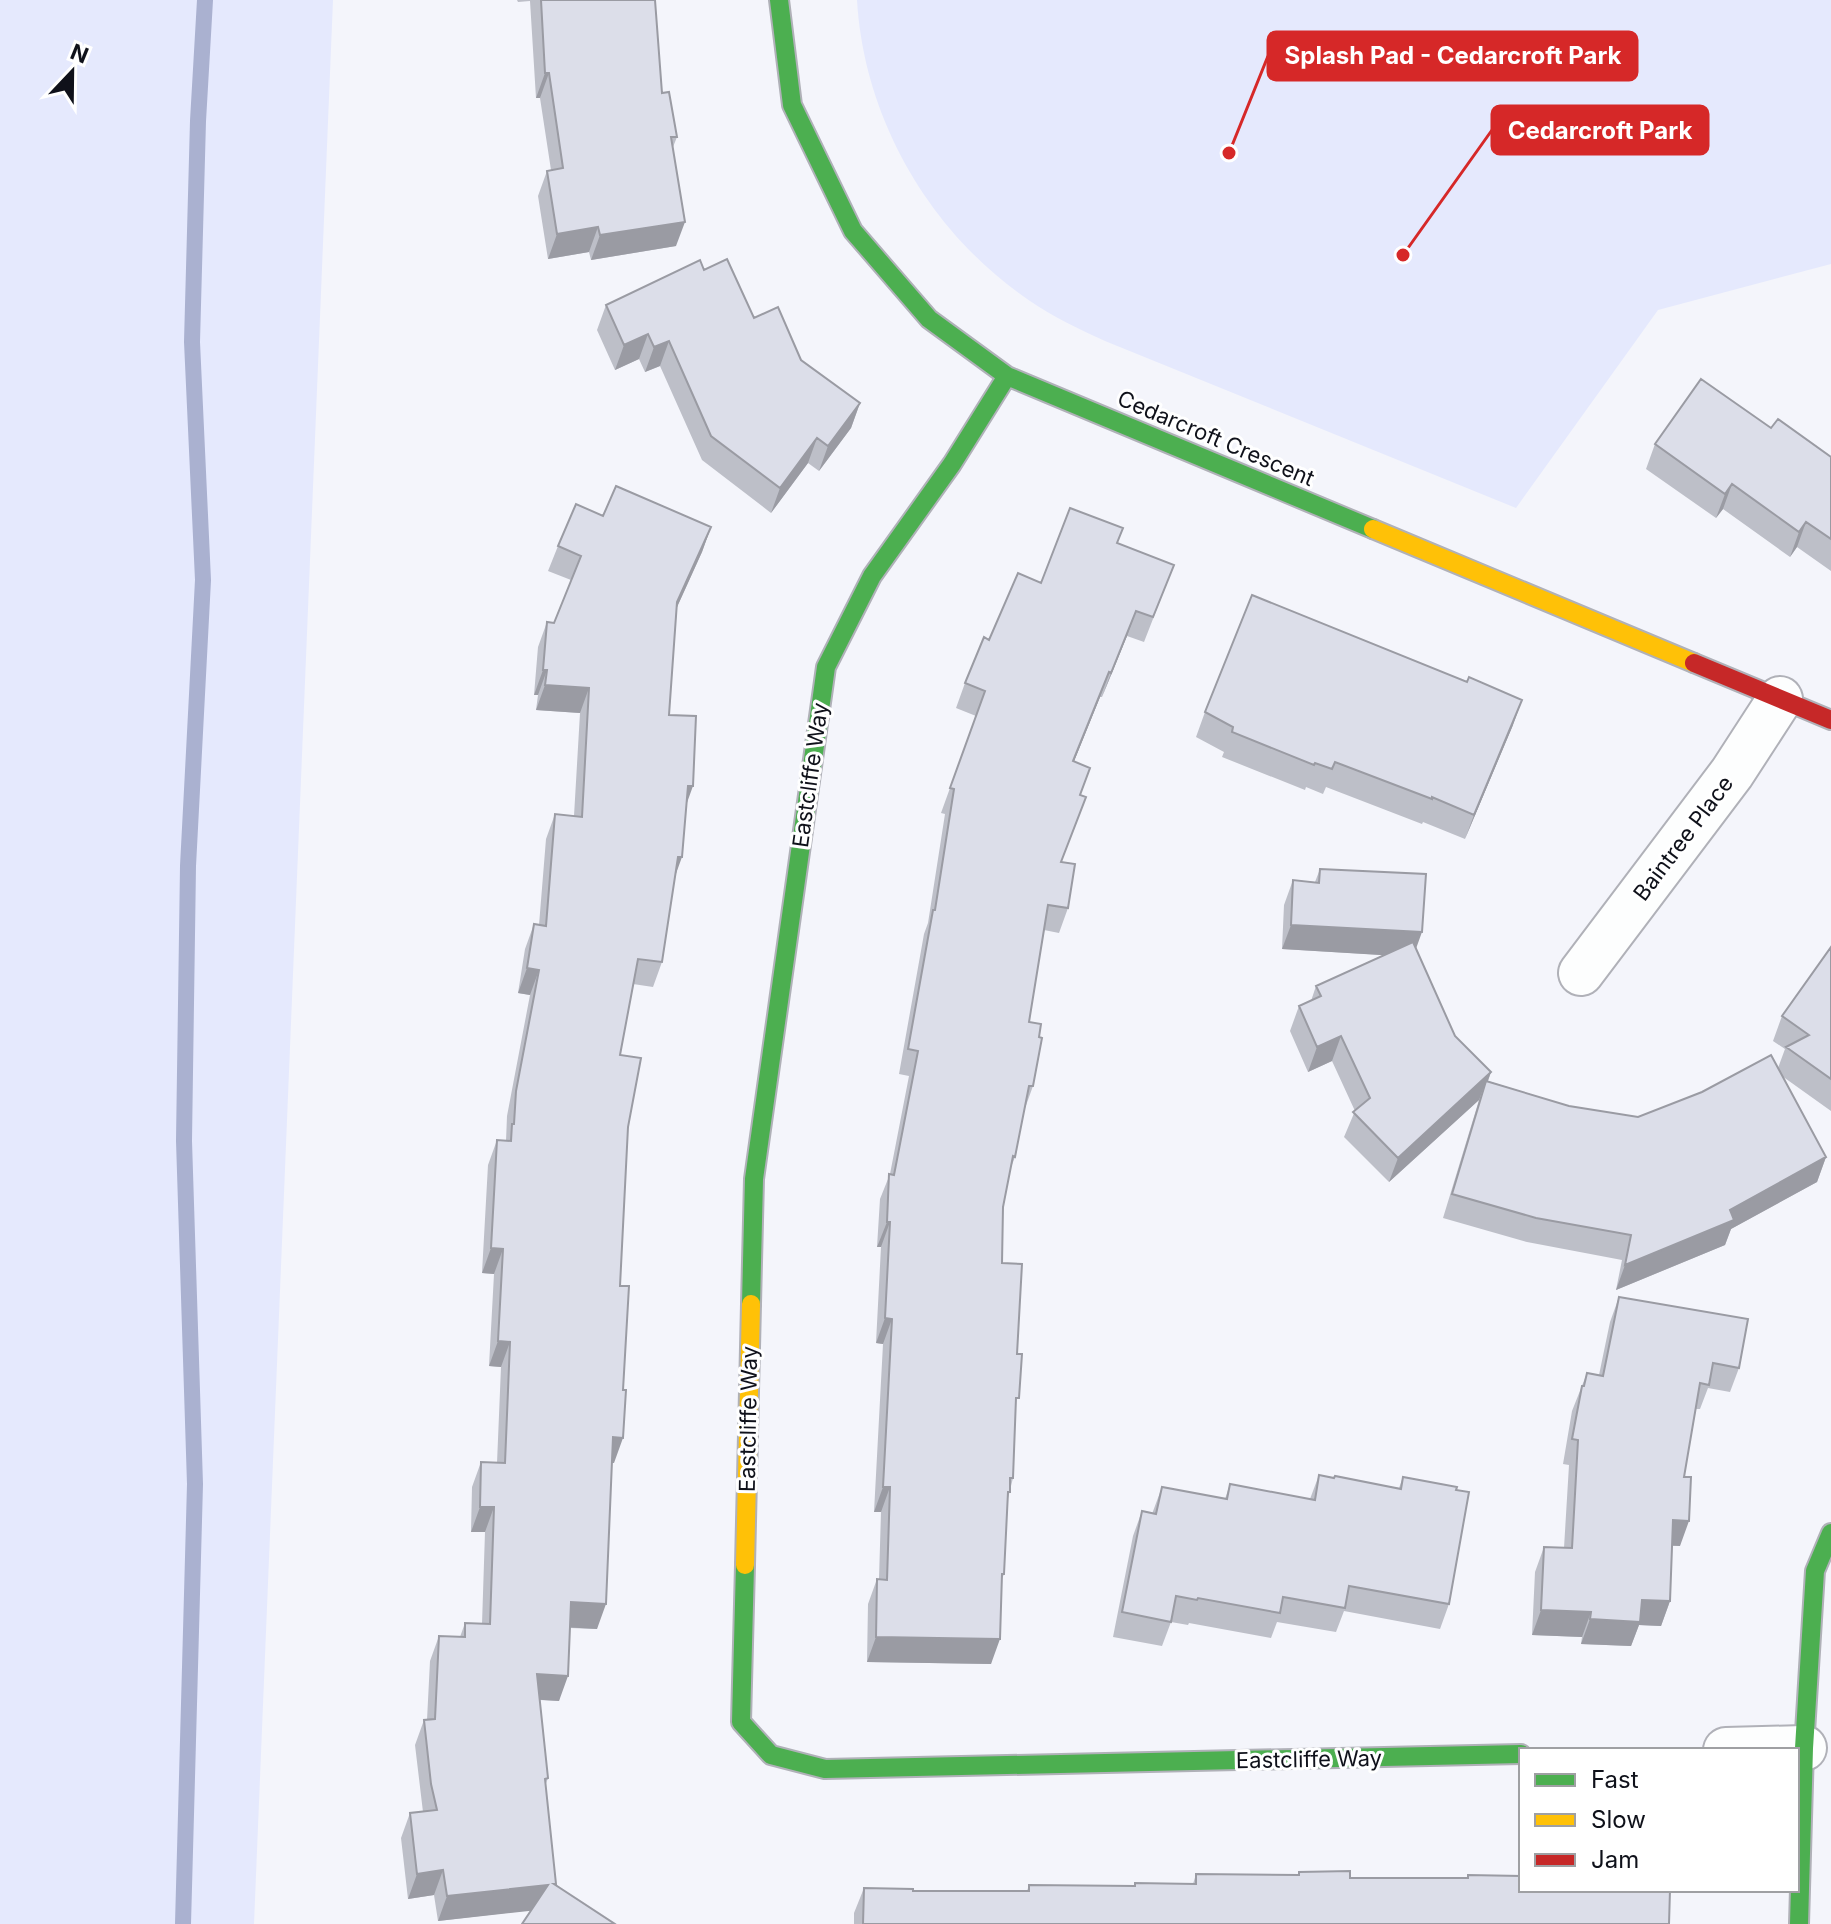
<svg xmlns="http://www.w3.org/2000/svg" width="1831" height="1924" font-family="Inter,sans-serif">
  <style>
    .green { fill: #e5e9fd }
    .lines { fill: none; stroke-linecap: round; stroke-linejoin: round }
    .stream { stroke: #aab1d0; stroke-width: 16 }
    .street-casing { stroke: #b0b1b8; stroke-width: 48 }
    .fast-casing { stroke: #b0b1b8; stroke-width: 22 }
    .slow-casing { stroke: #b0b1b8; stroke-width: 22 }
    .jam-casing { stroke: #b0b1b8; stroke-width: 22 }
    .street { stroke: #fdfefe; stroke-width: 44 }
    .fast { stroke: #4caf50; stroke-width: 18 }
    .slow { stroke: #ffc107; stroke-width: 18 }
    .jam { stroke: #c62828; stroke-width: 18 }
    .wall { fill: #bdbfc8 }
    .shaded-wall { fill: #9a9ba3 }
    .building { fill: #dcdee9; stroke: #9a9ba3; stroke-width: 2 }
    .labels { text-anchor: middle; stroke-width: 6; stroke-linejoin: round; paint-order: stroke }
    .street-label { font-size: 22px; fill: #0f111a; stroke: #fff }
    .leader { fill: none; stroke: #d62828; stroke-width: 3 }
    .callout-dot { fill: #d62828; stroke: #fff; stroke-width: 3 }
    .callout { fill: #d62828; stroke: #d62828; stroke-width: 3 }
    .callout-label { font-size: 24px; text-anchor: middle; font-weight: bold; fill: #fff }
  </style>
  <rect width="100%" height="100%" fill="#f4f5fb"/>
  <path class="green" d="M 0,0 L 333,0 L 254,1924 L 0,1924 Z
    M 857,0 L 1831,0 L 1831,264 L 1658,310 L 1516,508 L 1105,341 C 1079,329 1053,317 1030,301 C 931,234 864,120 857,0 Z"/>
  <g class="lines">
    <path class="stream" d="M 183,1924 L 195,1484 L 184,1141 L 188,866 L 203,580 L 192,342 L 198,121 L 205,0"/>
    <g class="street-casing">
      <path id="street" d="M 1581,973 L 1732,773 L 1780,699
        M 1726,1750 L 1804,1748"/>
    </g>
    <g class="fast-casing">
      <path id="fast" d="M 779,0 L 792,105 L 853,231 L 929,319 L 1007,376 L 1373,529
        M 751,1304 L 754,1179 L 826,667 L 872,576 L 952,464 L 1007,376
        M 745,1565 L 741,1722 L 771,1755 L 825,1769 L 1521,1754
        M 1799,1924 L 1804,1748 L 1815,1571 L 1831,1533"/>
    </g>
    <g class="slow-casing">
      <path id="slow" d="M 1373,529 L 1694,663
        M 745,1565 L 751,1304"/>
    </g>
    <g class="jam-casing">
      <path id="jam" d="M 1694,663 L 1831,720"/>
    </g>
    <use href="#street" class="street"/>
    <use href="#fast" class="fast"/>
    <use href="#slow" class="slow"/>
    <use href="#jam" class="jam"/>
  </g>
  <path class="wall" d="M 517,0 L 655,0 L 662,93 L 677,137 L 673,147 L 676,246 L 591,260 L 589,252 L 548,259 L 538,196 L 547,171 L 551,170 L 540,98 L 536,98 L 530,1 L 518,2 Z
    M 704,270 L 801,360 L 860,403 L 851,428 L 819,471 L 808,463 L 771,513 L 702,460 L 660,366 L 645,372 L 639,359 L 615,370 L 597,330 L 606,305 Z
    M 1771,428 L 1831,457 L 1831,571 L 1797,547 L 1790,557 L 1723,509 L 1716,518 L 1646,469 L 1655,444 Z
    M 603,516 L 711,527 L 702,552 L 677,607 L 669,715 L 686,804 L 662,962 L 653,987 L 633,984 L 620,1055 L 628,1127 L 620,1286 L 614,1463 L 612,1463 L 597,1629 L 570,1628 L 559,1701 L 540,1700 L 548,1778 L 545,1786 L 531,1910 L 438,1921 L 434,1895 L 408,1899 L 401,1838 L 410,1813 L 423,1812 L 415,1745 L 424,1720 L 427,1720 L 430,1661 L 439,1636 L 460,1637 L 465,1623 L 482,1624 L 485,1532 L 471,1532 L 472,1487 L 481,1462 L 497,1463 L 501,1367 L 489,1366 L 494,1274 L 482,1273 L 488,1165 L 497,1140 L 506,1141 L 507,1116 L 530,995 L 518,993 L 525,949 L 534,924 L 539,925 L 546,839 L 555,814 L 574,816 L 580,713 L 536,710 L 538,695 L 534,695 L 538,647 L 547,622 L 554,623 L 571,580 L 548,571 L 558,546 Z
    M 1117,543 L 1174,565 L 1144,642 L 1127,636 L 1102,697 L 1100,697 L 1074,761 L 1080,795 L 1061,862 L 1068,908 L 1059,933 L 1044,930 L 1029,1022 L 1039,1037 L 1033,1086 L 1024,1111 L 1015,1157 L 1010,1170 L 1003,1207 L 1002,1263 L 1017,1354 L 1013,1478 L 1008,1498 L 1004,1574 L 1002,1579 L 991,1664 L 867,1662 L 868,1604 L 877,1579 L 879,1579 L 881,1512 L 874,1512 L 883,1344 L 876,1343 L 881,1247 L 877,1247 L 880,1199 L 890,1174 L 909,1076 L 899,1074 L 924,934 L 928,923 L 945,814 L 941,813 L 976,716 L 956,708 L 965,683 L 989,640 L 1041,583 Z
    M 1205,712 L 1513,725 L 1465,839 L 1423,822 L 1422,824 L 1326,787 L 1323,794 L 1306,787 L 1305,790 L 1222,757 L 1224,752 L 1196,737 Z
    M 1320,869 L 1416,949 L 1455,1036 L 1491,1072 L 1488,1081 L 1569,1106 L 1638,1117 L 1778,1068 L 1785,1049 L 1773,1041 L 1782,1016 L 1831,947 L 1831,1111 L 1782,1076 L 1826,1157 L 1817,1182 L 1731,1229 L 1725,1245 L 1616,1290 L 1622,1260 L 1527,1242 L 1443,1218 L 1479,1100 L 1389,1182 L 1344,1137 L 1355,1111 L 1332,1061 L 1308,1072 L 1290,1031 L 1299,1006 L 1311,1001 L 1316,986 L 1383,955 L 1282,949 L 1284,905 L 1293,880 L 1315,882 Z
    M 1619,1297 L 1739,1368 L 1730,1392 L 1708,1388 L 1700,1409 L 1696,1409 L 1684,1477 L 1680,1546 L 1672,1546 L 1670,1601 L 1661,1626 L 1639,1625 L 1631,1646 L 1581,1644 L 1582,1637 L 1532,1635 L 1535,1572 L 1544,1547 L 1564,1548 L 1569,1465 L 1563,1464 L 1572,1411 L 1587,1373 L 1599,1375 L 1610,1322 Z
    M 1319,1475 L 1399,1488 L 1403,1477 L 1449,1604 L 1440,1629 L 1344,1611 L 1336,1632 L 1277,1622 L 1271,1638 L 1189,1623 L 1188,1625 L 1171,1622 L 1162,1646 L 1113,1637 L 1133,1536 L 1142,1511 L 1152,1514 L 1162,1487 L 1225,1499 L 1230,1484 L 1310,1499 Z
    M 1299,1872 L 1350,1878 L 1467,1878 L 1468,1875 L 1669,1924 L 854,1924 L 854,1913 L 864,1888 L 913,1891 L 1027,1891 L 1029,1885 L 1134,1886 L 1135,1883 L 1193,1884 L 1196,1874 L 1298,1875 Z"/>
  <path class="shaded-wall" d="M 545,73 L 549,73 L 540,98 L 536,98 Z
    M 685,222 L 676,246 L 591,260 L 600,235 Z
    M 598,227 L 589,252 L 548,259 L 557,234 Z
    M 648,334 L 639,359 L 615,370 L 624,345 Z
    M 669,341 L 660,366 L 645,372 L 654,347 Z
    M 860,403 L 851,428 L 819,471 L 828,446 Z
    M 817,438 L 808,463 L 771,513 L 780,488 Z
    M 1732,484 L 1723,509 L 1716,518 L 1725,494 Z
    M 1806,522 L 1797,547 L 1790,557 L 1799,532 Z
    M 711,527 L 702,552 L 668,627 L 677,602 Z
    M 1136,611 L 1127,636 L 1102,697 L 1111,673 Z
    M 543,670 L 547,670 L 538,695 L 534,695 Z
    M 1109,672 L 1100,697 L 1064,786 L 1073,761 Z
    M 545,685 L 589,688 L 580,713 L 536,710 Z
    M 1522,700 L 1513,725 L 1465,839 L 1474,815 Z
    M 688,786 L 693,786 L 684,811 Z
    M 678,857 L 682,857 L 673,882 Z
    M 1291,925 L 1422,932 L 1413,957 L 1282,949 Z
    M 527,968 L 539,970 L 530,995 L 518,993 Z
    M 1341,1036 L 1332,1061 L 1308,1072 L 1317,1047 Z
    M 1491,1072 L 1482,1097 L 1486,1081 L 1479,1100 L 1389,1182 L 1398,1158 Z
    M 1826,1157 L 1817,1182 L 1731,1229 L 1725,1245 L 1616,1290 L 1625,1265 L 1730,1210 Z
    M 887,1222 L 890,1222 L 881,1247 L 877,1247 Z
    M 491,1248 L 503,1249 L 494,1274 L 482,1273 Z
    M 885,1318 L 892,1319 L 883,1344 L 876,1343 Z
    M 498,1341 L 510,1342 L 501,1367 L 489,1366 Z
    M 613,1437 L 623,1438 L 614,1463 L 604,1462 Z
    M 883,1487 L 890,1487 L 881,1512 L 874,1512 Z
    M 480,1507 L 494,1507 L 485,1532 L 471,1532 Z
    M 1673,1520 L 1689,1521 L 1680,1546 L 1664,1545 Z
    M 1642,1600 L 1670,1601 L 1661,1626 L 1639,1625 L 1631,1646 L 1581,1644 L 1590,1619 Z
    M 571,1602 L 606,1604 L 597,1629 L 562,1627 Z
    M 1541,1610 L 1591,1612 L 1582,1637 L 1532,1635 Z
    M 876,1637 L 1000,1639 L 991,1664 L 867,1662 Z
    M 537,1674 L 568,1676 L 559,1701 L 528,1699 Z
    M 443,1870 L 434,1895 L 408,1899 L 417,1874 Z
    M 548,1885 L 538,1910 L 438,1921 L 447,1896 Z"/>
  <path class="building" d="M 541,0 L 655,0 L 662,93 L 669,92 L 677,137 L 671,137 L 685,222 L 600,235 L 598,227 L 557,234 L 547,171 L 563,168 L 549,73 L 545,73 Z
    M 727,259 L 754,318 L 778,307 L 801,360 L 860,403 L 828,446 L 817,438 L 780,488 L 711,436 L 669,341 L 654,347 L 648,334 L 624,345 L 606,305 L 700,260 L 704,270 Z
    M 1701,379 L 1771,428 L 1778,419 L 1831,457 L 1831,539 L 1806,522 L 1799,532 L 1732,484 L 1725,494 L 1655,444 Z
    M 616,486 L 711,527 L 677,602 L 669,715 L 696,716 L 693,786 L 688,786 L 682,857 L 678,857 L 662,962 L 638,959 L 620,1055 L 641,1058 L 628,1127 L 620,1286 L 629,1286 L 623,1390 L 626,1390 L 623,1438 L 613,1437 L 606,1604 L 571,1602 L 568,1676 L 537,1674 L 548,1778 L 545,1779 L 556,1884 L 554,1884 L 615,1924 L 522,1924 L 548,1885 L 447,1896 L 443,1870 L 417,1874 L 410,1813 L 437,1810 L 431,1784 L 424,1720 L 435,1719 L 439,1636 L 465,1637 L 465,1623 L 490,1624 L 494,1507 L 480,1507 L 481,1462 L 505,1463 L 510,1342 L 498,1341 L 503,1249 L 491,1248 L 497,1140 L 511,1141 L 512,1124 L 514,1124 L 516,1091 L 539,970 L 527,968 L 534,924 L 546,926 L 555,814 L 582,817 L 589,688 L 545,685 L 547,670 L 543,670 L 547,622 L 554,623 L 581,556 L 558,546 L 576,504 L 603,516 Z
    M 1070,508 L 1123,528 L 1117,543 L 1174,565 L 1153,617 L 1136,611 L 1111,673 L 1109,672 L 1073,761 L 1090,768 L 1080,795 L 1086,797 L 1061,862 L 1075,864 L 1068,908 L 1048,905 L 1029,1022 L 1041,1024 L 1039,1037 L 1042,1038 L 1033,1086 L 1029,1086 L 1015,1157 L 1013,1156 L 1003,1207 L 1002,1263 L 1022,1264 L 1017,1354 L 1022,1354 L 1019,1398 L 1016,1398 L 1013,1478 L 1010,1478 L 1010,1492 L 1008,1492 L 1004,1574 L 1002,1574 L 1000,1639 L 876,1637 L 877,1579 L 887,1580 L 890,1487 L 883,1487 L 892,1319 L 885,1318 L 890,1222 L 887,1222 L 889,1174 L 894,1175 L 918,1051 L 908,1049 L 933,910 L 935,910 L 954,789 L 950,788 L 985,691 L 965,683 L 984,637 L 989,640 L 1018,573 L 1041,583 Z
    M 1252,595 L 1467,682 L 1469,677 L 1522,700 L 1474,815 L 1432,797 L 1432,799 L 1335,762 L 1332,769 L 1315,763 L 1314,765 L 1232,732 L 1233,727 L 1205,712 Z
    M 1320,869 L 1426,874 L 1422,932 L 1291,925 L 1293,880 L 1319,883 Z
    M 1413,942 L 1455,1036 L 1491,1072 L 1398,1158 L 1353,1112 L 1370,1098 L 1341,1036 L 1317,1047 L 1299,1006 L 1321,996 L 1316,986 Z
    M 1831,947 L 1831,1079 L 1786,1047 L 1809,1035 L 1782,1016 Z
    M 1771,1055 L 1826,1157 L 1730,1210 L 1734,1220 L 1625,1265 L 1631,1235 L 1536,1218 L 1452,1194 L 1486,1081 L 1569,1106 L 1638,1117 L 1702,1092 Z
    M 1619,1297 L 1748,1319 L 1739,1368 L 1713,1363 L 1709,1385 L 1700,1383 L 1684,1477 L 1691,1477 L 1689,1521 L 1673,1520 L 1670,1601 L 1642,1600 L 1640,1622 L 1590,1619 L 1591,1612 L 1541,1610 L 1544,1547 L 1572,1548 L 1578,1440 L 1572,1439 L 1582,1386 L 1584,1386 L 1587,1373 L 1603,1376 Z
    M 1319,1475 L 1334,1478 L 1335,1476 L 1401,1489 L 1403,1477 L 1457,1487 L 1456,1490 L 1469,1492 L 1449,1604 L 1349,1586 L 1345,1608 L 1283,1597 L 1280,1613 L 1198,1598 L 1197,1600 L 1176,1596 L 1171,1622 L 1122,1612 L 1142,1511 L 1156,1514 L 1162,1487 L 1227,1499 L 1230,1484 L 1315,1500 Z
    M 1350,1871 L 1350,1878 L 1468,1878 L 1468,1875 L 1521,1876 L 1521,1890 L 1670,1890 L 1669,1924 L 863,1924 L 864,1888 L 913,1889 L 913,1891 L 1029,1891 L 1029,1885 L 1135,1886 L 1135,1883 L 1196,1884 L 1196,1874 L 1299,1875 L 1299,1872 Z"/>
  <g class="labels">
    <g class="street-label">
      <text transform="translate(1216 438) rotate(23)" y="8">Cedarcroft Crescent</text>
      <text transform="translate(810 775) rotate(-82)" y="8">Eastcliffe Way</text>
      <text transform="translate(1683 838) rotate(-53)" y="8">Baintree Place</text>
      <text transform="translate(748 1419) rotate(-89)" y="8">Eastcliffe Way</text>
      <text transform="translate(1309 1759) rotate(-1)" y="8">Eastcliffe Way</text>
    </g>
  </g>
  <path class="leader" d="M1229 153L1268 56M1403 255L1492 130"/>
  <g class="callout-dot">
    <circle cx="1229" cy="153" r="8"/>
    <circle cx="1403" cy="255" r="8"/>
  </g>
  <g class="callout">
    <rect x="1268" y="32" width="369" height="48" rx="8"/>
    <rect x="1492" y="106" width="216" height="48" rx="8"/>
  </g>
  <g class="callout-label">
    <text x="1453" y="64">Splash Pad - Cedarcroft Park</text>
    <text x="1600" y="139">Cedarcroft Park</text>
  </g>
  <rect x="1519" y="1748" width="280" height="144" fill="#ffffff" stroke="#9fa0a3" stroke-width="2"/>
  <rect x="1535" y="1774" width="40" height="12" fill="#4caf50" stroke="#9fa0a3" stroke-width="2"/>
  <text x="1591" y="1788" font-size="24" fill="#0f111a">Fast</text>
  <rect x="1535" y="1814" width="40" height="12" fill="#ffc107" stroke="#9fa0a3" stroke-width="2"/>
  <text x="1591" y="1828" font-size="24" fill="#0f111a">Slow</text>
  <rect x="1535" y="1854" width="40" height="12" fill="#c62828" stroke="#9fa0a3" stroke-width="2"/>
  <text x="1591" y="1868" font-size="24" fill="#0f111a">Jam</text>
  <g transform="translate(72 72) rotate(22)" stroke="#ffffff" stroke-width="6" paint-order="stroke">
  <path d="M0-6L14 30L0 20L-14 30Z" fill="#0f111a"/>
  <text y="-12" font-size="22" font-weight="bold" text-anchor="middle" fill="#0f111a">N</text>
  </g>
</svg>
